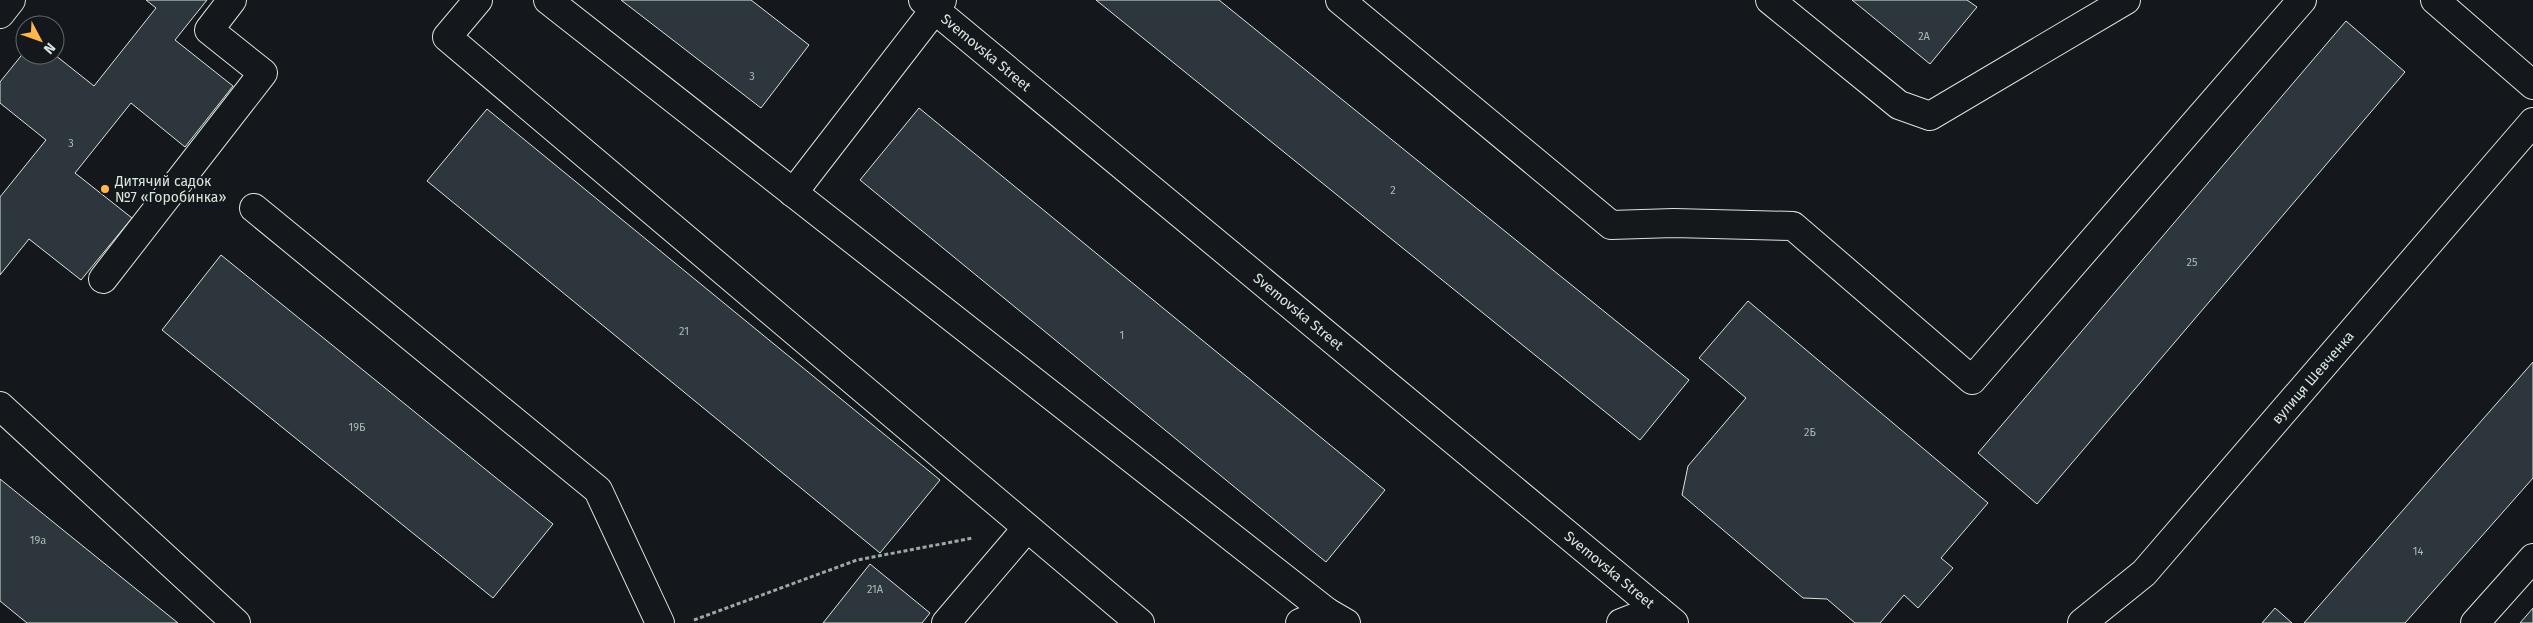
<svg xmlns="http://www.w3.org/2000/svg" width="2533" height="623" font-family="'Fira Sans',sans-serif">
  <style>
    .building { fill: #2c363c; stroke: #d8e6dc }
    .lines { fill: none; stroke-linecap: round; stroke-linejoin: round }
    .minor-casing { stroke: #d8e6dc; stroke-width: 30 }
    .major-casing { stroke: #d8e6dc; stroke-width: 30 }
    .path { stroke: #9da8a2; stroke-width: 3; stroke-dasharray: 4 2.5; stroke-linecap: butt }
    .minor { stroke: #14181c; stroke-width: 28 }
    .major { stroke: #14181c; stroke-width: 28 }
    .poi-dot { fill: #ffb74d; stroke: #14181c; stroke-width: 2 }
    .labels { text-anchor: middle; stroke-width: 4; stroke-linejoin: round; paint-order: stroke }
    .number-label { font-size: 11px; fill: #adbab4 }
    .street-label { font-size: 14px; fill: #d8e6dc; stroke: #14181c }
    .poi-label { font-size: 14px; fill: #d8e6dc; stroke: #14181c; text-anchor: start }
  </style>
  <rect width="100%" height="100%" fill="#14181c"/>
  <path class="building" d="M 146,0 L 207,0 L 175,40 L 233,86 L 185,147 L 131,103 L 75,173 L 132,218 L 81,280 L 29,239 L 0,275 L 0,197 L 46,140 L 0,103 L 0,82 L 25,51 L 25,55 L 55,55 L 94,86 L 156,8 Z
    M 621,0 L 751,0 L 809,45 L 761,108 Z
    M 1096,0 L 1219,0 L 1689,380 L 1640,440 Z
    M 1852,0 L 1967,0 L 1977,7 L 1930,64 Z
    M 2346,21 L 2405,72 L 2037,504 L 1978,453 Z
    M 919,108 L 1385,490 L 1326,562 L 860,180 Z
    M 487,109 L 940,480 L 880,553 L 427,181 Z
    M 221,255 L 553,524 L 493,598 L 162,330 Z
    M 1748,301 L 1988,503 L 1941,558 L 1953,568 L 1918,608 L 1904,595 L 1880,623 L 1855,623 L 1827,599 L 1803,598 L 1682,495 L 1688,466 L 1746,398 L 1699,358 Z
    M 2533,362 L 2533,478 L 2405,623 L 2304,623 Z
    M 0,479 L 178,623 L 27,623 L 0,601 Z
    M 870,564 L 930,613 L 922,623 L 823,623 Z
    M 2275,608 L 2292,623 L 2262,623 Z
    M 2533,608 L 2533,623 L 2520,623 Z"/>
  <g class="lines">
    <g class="minor-casing">
      <g id="minor">
        <path d="M 478,0 L 447,37 L 1140,623"/>
        <path d="M 548,0 L 1327,612"/>
        <path id="s1" d="M 923,0 L 1674,623"/>
        <path d="M 1340,0 L 1611,225 L 1674,223 L 1793,226 L 1972,380 L 2302,0"/>
        <path d="M 1770,0 L 1899,105 L 1930,116 L 2126,0"/>
        <path d="M 2435,0 L 2533,85"/>
        <path d="M 0,14 L 11,0"/>
        <path d="M 793,193 L 942,0"/>
        <path d="M 254,208 L 598,490 L 660,623"/>
        <path d="M 103,279 L 263,73 L 209,30 L 232,0"/>
        <path d="M 0,406 L 236,623"/>
        <path d="M 946,623 L 1027,528"/>
        <path d="M 1300,623 L 1327,612 L 1346,623"/>
        <path d="M 1621,623 L 1657,609"/>
        <path d="M 2475,623 L 2533,558"/>
      </g>
    </g>
    <g class="major-casing">
      <g id="major">
        <path id="s2" d="M 2082,623 L 2144,573 L 2533,122"/>
      </g>
    </g>
    <path class="path" d="M 694,620 L 857,560 L 973,538"/>
    <use href="#minor" class="minor"/>
    <use href="#major" class="major"/>
  </g>
  <circle class="poi-dot" cx="105" cy="189" r="5"/>
  <g class="labels">
    <g class="number-label">
      <text x="1924" y="40">2А</text>
      <text x="752" y="80">3</text>
      <text x="71" y="147">3</text>
      <text x="1393" y="194">2</text>
      <text x="2192" y="266">25</text>
      <text x="684" y="335">21</text>
      <text x="1122" y="339">1</text>
      <text x="357" y="431">19Б</text>
      <text x="1810" y="436">2Б</text>
      <text x="38" y="544">19а</text>
      <text x="2418" y="555">14</text>
      <text x="875" y="593">21А</text>
    </g>
    <g class="street-label">
      <text dy="5" stroke="none"><textPath href="#s1" startOffset="82">Svemovska Street</textPath></text>
      <text dy="5" stroke="none"><textPath href="#s1" startOffset="488">Svemovska Street</textPath></text>
      <text dy="5" stroke="none"><textPath href="#s2" startOffset="338">вулиця Шевченка</textPath></text>
      <text dy="5" stroke="none"><textPath href="#s1" startOffset="892">Svemovska Street</textPath></text>
    </g>
    <g class="poi-label">
      <text x="115" y="186">Дитячий садок<tspan x="115" dy="16">№7 «Горобинка»</tspan></text>
    </g>
  </g>
  <g transform="translate(40 40) rotate(131)"><circle r="24" fill="#14181c" stroke="#626a69"/>
  <path d="M0-4L9 19L0 12L-9 19Z" fill="#ffb74d"/>
  <text y="-8" font-size="14" font-weight="bold" text-anchor="middle" fill="#d8e6dc">N</text>
  </g>
</svg>
